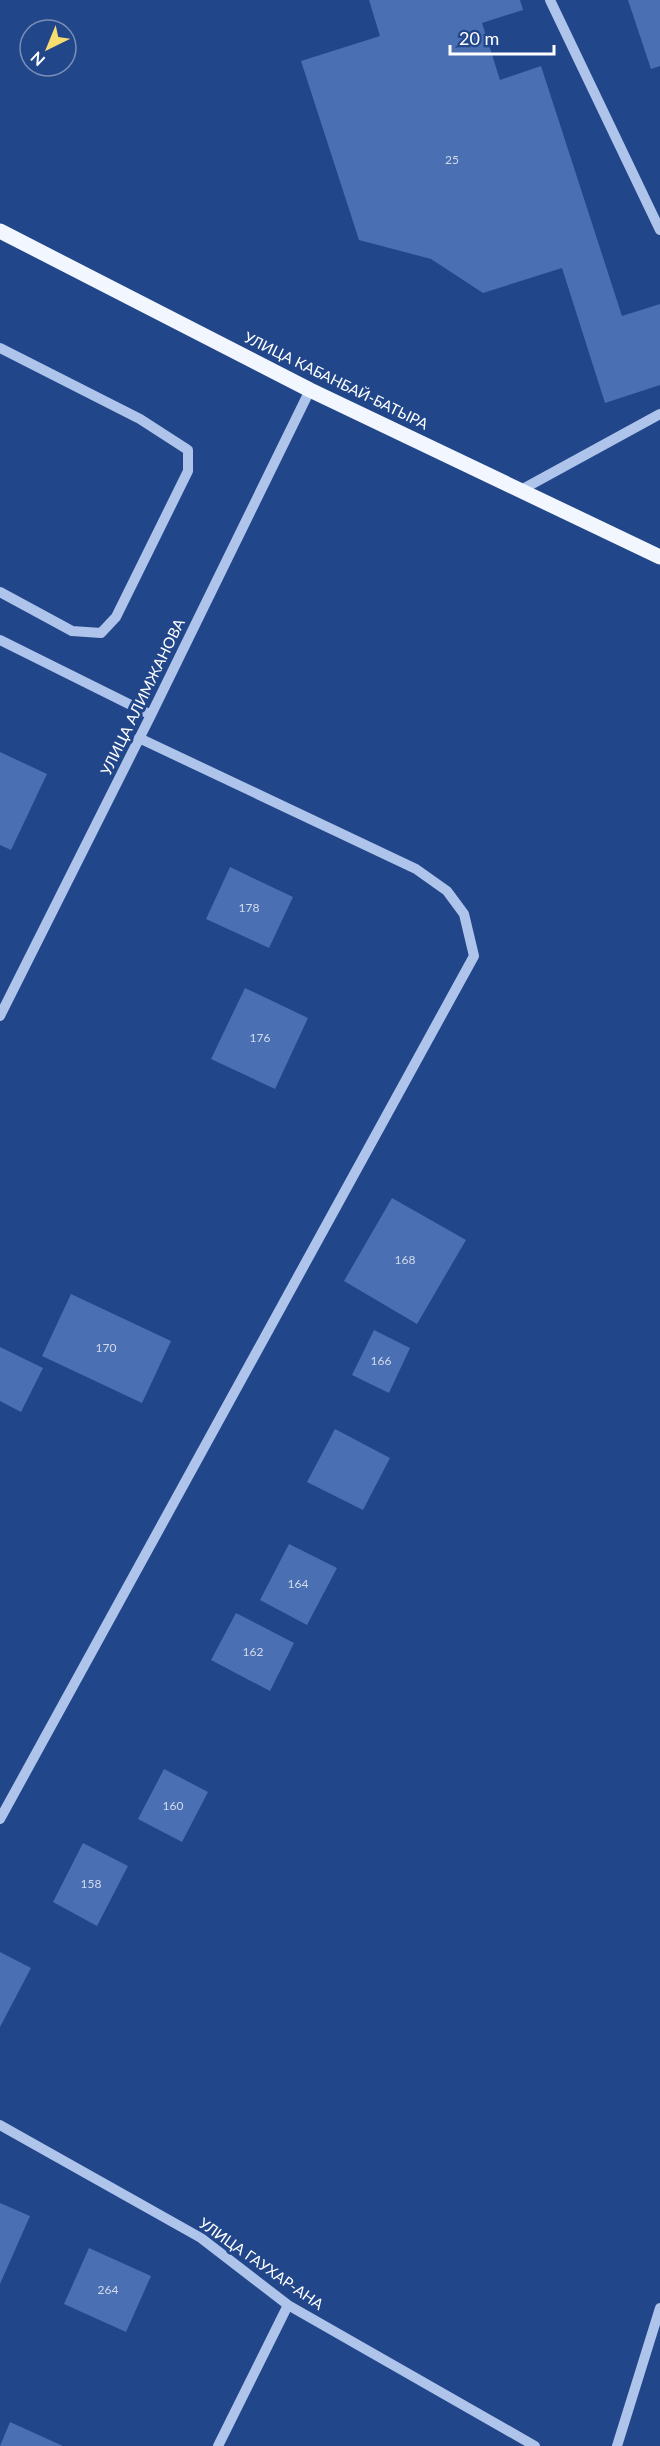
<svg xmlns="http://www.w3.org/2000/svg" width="660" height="2446" font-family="Lato,sans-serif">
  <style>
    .building { fill: #4a6fb2 }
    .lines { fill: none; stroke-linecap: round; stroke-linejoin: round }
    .minor { stroke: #aec4eb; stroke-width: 10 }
    .major { stroke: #f2f6fe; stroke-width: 15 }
    .labels { text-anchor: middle; stroke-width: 6; stroke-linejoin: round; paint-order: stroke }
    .number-label { font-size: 12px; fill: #d2dbec }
    .street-label { font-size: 15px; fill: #fff; stroke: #22468a }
  </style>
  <rect width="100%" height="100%" fill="#22468a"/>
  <path class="building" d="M 369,0 L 520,0 L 523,10 L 482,23 L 500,80 L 541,66 L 622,316 L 660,304 L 660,385 L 605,403 L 562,268 L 483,293 L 431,259 L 359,240 L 301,61 L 380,36 Z
    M 628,0 L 660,0 L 660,66 L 651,69 Z
    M 0,752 L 47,774 L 11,850 L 0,845 Z
    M 230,867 L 293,897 L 269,948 L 206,919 Z
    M 245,988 L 308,1018 L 275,1089 L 211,1059 Z
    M 392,1198 L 466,1240 L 417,1324 L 344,1281 Z
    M 71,1294 L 171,1341 L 142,1403 L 42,1356 Z
    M 374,1330 L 410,1348 L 389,1393 L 352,1375 Z
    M 0,1347 L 43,1368 L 21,1412 L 0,1401 Z
    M 335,1429 L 390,1458 L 363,1510 L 307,1482 Z
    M 289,1544 L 337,1568 L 307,1625 L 260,1600 Z
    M 236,1613 L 294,1643 L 270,1691 L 211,1660 Z
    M 164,1769 L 208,1792 L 182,1842 L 138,1819 Z
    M 83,1843 L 128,1866 L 97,1926 L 53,1902 Z
    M 0,1952 L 31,1968 L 0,2027 Z
    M 0,2203 L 30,2216 L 0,2284 Z
    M 89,2248 L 151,2276 L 126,2332 L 64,2304 Z
    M 10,2422 L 63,2446 L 0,2446 Z"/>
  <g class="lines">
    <path class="minor" d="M 550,0 L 660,230
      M 0,348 L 140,419 L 188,450 L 188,471 L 116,617 L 101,633 L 72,631 L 0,592
      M 521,490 L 660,414
      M 0,640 L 151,715
      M 0,1016 L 151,715 L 310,390
      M 0,1819 L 474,956 L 464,914 L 447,891 L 416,869 L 139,738
      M 0,2125 L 201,2238 L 288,2305 L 535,2446
      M 218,2446 L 288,2305
      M 617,2446 L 660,2308"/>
    <path class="major" d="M 0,231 L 310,390 L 660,557"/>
  </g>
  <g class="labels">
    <g class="number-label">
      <text x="452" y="164">25</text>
      <text x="249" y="912">178</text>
      <text x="260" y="1042">176</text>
      <text x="405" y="1264">168</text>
      <text x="106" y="1352">170</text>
      <text x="381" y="1365">166</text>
      <text x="298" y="1588">164</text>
      <text x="253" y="1656">162</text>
      <text x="173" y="1810">160</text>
      <text x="91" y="1888">158</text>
      <text x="108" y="2294">264</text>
    </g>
    <g class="street-label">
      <text transform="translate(336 381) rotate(26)" y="5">УЛИЦА КАБАНБАЙ-БАТЫРА</text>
      <text transform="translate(143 697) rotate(-64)" y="5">УЛИЦА АЛИМЖАНОВА</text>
      <text transform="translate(261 2264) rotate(35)" y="5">УЛИЦА ГАУХАР-АНА</text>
    </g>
  </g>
  <g transform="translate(48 48) rotate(223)"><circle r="28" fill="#22468a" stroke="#7a90b9" stroke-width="1.5"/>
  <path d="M0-4.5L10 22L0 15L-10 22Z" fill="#f7dc70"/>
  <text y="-9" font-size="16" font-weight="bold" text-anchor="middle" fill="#ffffff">N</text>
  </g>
  <path d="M450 45v9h104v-9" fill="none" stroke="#ffffff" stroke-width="3"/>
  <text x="459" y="45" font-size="18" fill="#ffffff" stroke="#22468a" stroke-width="4.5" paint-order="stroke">20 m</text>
</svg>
